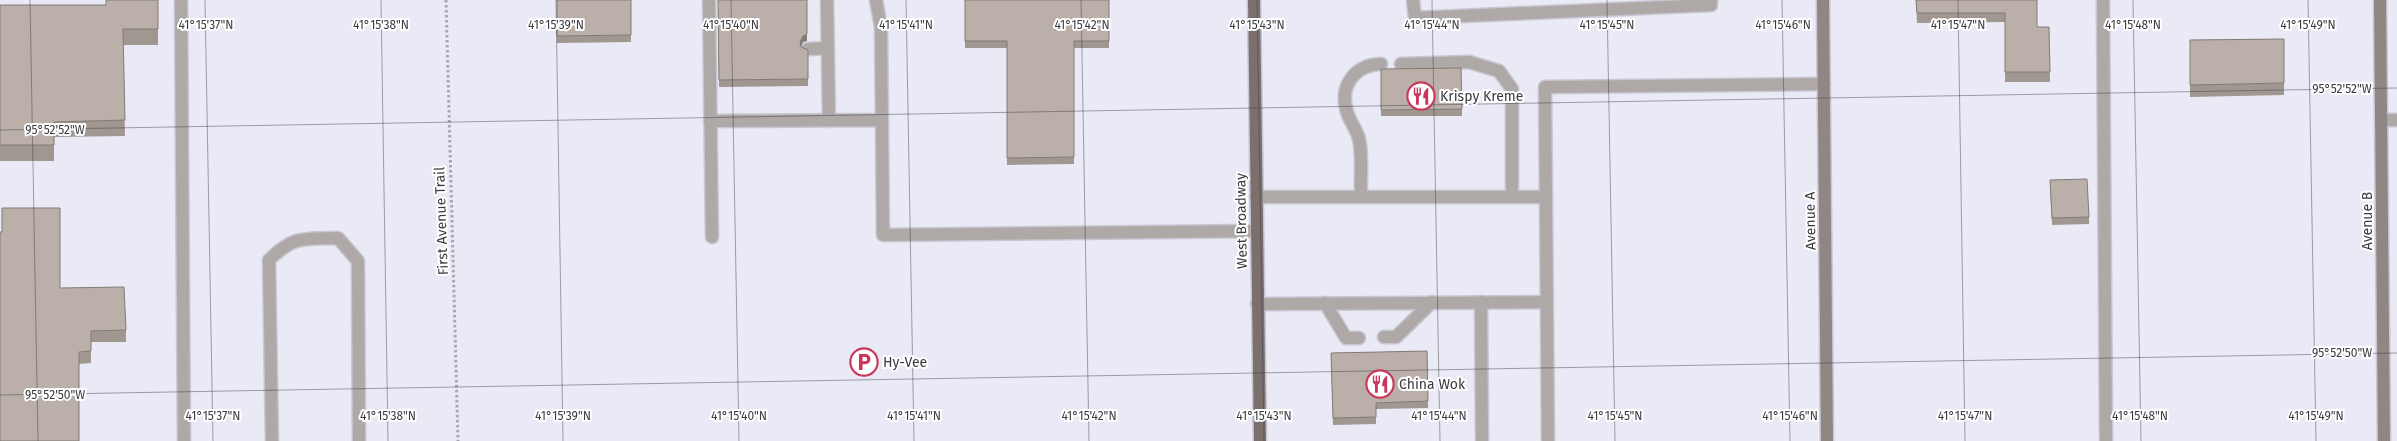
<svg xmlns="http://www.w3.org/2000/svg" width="2397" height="441" font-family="'Fira Sans',sans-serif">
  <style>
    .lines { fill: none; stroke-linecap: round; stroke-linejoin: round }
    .lane-casing { stroke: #c7c6d1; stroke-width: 15 }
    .secondary-casing { stroke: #c7c6d1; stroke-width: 15 }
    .primary-casing { stroke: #c7c6d1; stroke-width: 15 }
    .path { stroke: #a7a7b1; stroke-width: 3; stroke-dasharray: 2.5 2.5; stroke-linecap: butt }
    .lane { stroke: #aea8a6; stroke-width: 12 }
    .secondary { stroke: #908785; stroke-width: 12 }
    .primary { stroke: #7b706e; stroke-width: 12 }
    .wall { fill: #a19791 }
    .shaded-wall { fill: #837b76 }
    .building { fill: #bbb0a9; stroke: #837b76 }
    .ticks { fill: none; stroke: #3a3a3f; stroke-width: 1; stroke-opacity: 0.45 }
    .labels { text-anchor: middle; stroke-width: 4; stroke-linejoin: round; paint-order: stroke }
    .poi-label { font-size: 14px; fill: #3a3a3f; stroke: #fff; text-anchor: start }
    .street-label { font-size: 14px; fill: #3a3a3f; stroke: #fff }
    .ticks-label { font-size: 12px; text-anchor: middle; fill: #3a3a3f; stroke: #fff; stroke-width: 4; stroke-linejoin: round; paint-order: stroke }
  </style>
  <rect width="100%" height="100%" fill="#eae9f6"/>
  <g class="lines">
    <g class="lane-casing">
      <path id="lane" d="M 181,0 L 184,441
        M 709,0 L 712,237
        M 827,0 L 829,121
        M 876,0 L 881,27 L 883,235 L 1256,231
        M 1413,0 L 1415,18 L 1711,5 L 1711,0
        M 2103,0 L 2106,441
        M 808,49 L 828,48
        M 1401,64 L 1469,62 L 1499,71 L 1512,89 L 1512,196
        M 2381,120 L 2397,120
        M 710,121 L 882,120
        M 1256,197 L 1546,197
        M 1361,197 C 1360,178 1363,157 1359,139 C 1357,130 1351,123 1348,115 C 1338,88 1353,65 1381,64
        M 1481,302 L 1482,441
        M 1325,303 L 1346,338 L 1359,338
        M 1257,304 L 1547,302
        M 1384,337 L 1396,337 L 1432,302
        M 272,441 L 269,260 C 294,235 304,239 338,238 L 358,261 L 359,441
        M 1548,441 L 1545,87 L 1824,84"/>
    </g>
    <g class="secondary-casing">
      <path id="secondary" d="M 1823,0 L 1827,441
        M 2380,0 L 2384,441"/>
    </g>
    <g class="primary-casing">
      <path id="primary" d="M 1254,0 L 1260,441"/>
    </g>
    <path class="path" d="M 446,0 L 458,441"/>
    <use href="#lane" class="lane"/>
    <use href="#secondary" class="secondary"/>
    <use href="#primary" class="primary"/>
  </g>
  <path class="wall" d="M 158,0 L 158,45 L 123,45 L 125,136 L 54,137 L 54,161 L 0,161 L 0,5 L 105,5 Z
    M 557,0 L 631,0 L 631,42 L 557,43 Z
    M 718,0 L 807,41 L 803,42 L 801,46 L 808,50 L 808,86 L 719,87 Z
    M 965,0 L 1109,0 L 1109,48 L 1074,48 L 1074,164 L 1007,165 L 1007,48 L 965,48 Z
    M 1916,0 L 2037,0 L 2037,27 L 2049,27 L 2050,82 L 2005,82 L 2005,22 L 1917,23 Z
    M 2284,39 L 2284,95 L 2190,97 L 2190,40 Z
    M 1381,69 L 1462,109 L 1462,116 L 1381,116 Z
    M 2050,187 L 2089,217 L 2089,224 L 2052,225 Z
    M 60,288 L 126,330 L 126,342 L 91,342 L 91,363 L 79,364 Z
    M 1427,351 L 1428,408 L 1376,409 L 1376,424 L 1333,425 L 1331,353 Z"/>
  <path class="shaded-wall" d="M 807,34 L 807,41 L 803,42 L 800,49 L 800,42 L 803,36 Z"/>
  <path class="building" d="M 106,0 L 158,0 L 158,29 L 123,29 L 125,120 L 54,122 L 54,145 L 0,145 L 0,5 L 106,5 Z
    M 557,0 L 631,0 L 631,35 L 557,36 Z
    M 718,0 L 807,0 L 807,34 L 803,36 L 800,42 L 801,47 L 808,50 L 808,79 L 719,80 Z
    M 965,0 L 1109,0 L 1109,41 L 1074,41 L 1074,157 L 1007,158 L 1007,41 L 965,41 Z
    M 1916,0 L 2037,0 L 2037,27 L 2049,27 L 2050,72 L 2005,72 L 2005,13 L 1917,13 Z
    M 2284,39 L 2284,83 L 2190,85 L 2190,40 Z
    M 1461,68 L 1462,109 L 1381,110 L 1381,69 Z
    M 2087,179 L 2089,217 L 2052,218 L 2050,180 Z
    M 2,208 L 60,208 L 60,288 L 124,287 L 126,330 L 91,331 L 91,351 L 79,352 L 79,441 L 0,441 L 0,232 L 2,232 Z
    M 1427,351 L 1428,401 L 1376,403 L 1376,417 L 1333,418 L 1331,353 Z"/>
  <path class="ticks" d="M 30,0 L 38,441M 205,0 L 213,441M 381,0 L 388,441M 556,0 L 563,441M 731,0 L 739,441M 906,0 L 914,441M 1081,0 L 1089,441M 1257,0 L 1264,441M 1432,0 L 1440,441M 1607,0 L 1615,441M 1782,0 L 1790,441M 1958,0 L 1965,441M 2133,0 L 2141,441M 2308,0 L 2316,441M 0,130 L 2397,88M 0,395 L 2397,353"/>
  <defs>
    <g id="restaurant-ring" transform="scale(1.4375)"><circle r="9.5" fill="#fff" stroke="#c8385d" stroke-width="1.5"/><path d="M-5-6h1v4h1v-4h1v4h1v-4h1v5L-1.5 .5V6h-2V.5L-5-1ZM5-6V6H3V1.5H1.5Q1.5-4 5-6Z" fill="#c8385d"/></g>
    <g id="parking-ring" transform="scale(1.4375)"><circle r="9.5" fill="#fff" stroke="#c8385d" stroke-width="1.5"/><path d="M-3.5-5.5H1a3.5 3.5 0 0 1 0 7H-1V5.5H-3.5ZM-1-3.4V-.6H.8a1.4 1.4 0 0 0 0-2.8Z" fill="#c8385d"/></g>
  </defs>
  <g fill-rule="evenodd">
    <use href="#restaurant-ring" x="1421" y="96"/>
    <use href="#parking-ring" x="864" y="362"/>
    <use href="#restaurant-ring" x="1380" y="384"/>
  </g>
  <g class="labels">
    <g class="poi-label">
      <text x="1440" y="101">Krispy Kreme</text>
      <text x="883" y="367">Hy-Vee</text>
      <text x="1399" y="389">China Wok</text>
    </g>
    <g class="street-label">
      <text transform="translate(441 221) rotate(-92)" y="5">First Avenue Trail</text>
      <text transform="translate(1241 221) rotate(-91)" y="5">West Broadway</text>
      <text transform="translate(1810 221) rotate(-91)" y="5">Avenue A</text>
      <text transform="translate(2367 221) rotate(-90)" y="5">Avenue B</text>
    </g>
  </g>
  <g class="ticks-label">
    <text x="206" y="29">41°15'37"N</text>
    <text x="381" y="29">41°15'38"N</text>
    <text x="556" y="29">41°15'39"N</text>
    <text x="731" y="29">41°15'40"N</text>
    <text x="906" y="29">41°15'41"N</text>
    <text x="1082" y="29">41°15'42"N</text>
    <text x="1257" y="29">41°15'43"N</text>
    <text x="1432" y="29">41°15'44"N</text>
    <text x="1607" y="29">41°15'45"N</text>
    <text x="1783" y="29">41°15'46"N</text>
    <text x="1958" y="29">41°15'47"N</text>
    <text x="2133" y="29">41°15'48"N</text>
    <text x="2308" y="29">41°15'49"N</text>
    <text x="2342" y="93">95°52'52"W</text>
    <text x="55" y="134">95°52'52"W</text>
    <text x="2342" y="357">95°52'50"W</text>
    <text x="55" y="399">95°52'50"W</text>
    <text x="213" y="420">41°15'37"N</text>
    <text x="388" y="420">41°15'38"N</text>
    <text x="563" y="420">41°15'39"N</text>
    <text x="739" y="420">41°15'40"N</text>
    <text x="914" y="420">41°15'41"N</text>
    <text x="1089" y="420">41°15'42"N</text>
    <text x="1264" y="420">41°15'43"N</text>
    <text x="1439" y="420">41°15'44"N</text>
    <text x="1615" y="420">41°15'45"N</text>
    <text x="1790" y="420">41°15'46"N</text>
    <text x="1965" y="420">41°15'47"N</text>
    <text x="2140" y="420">41°15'48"N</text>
    <text x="2316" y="420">41°15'49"N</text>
  </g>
</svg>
